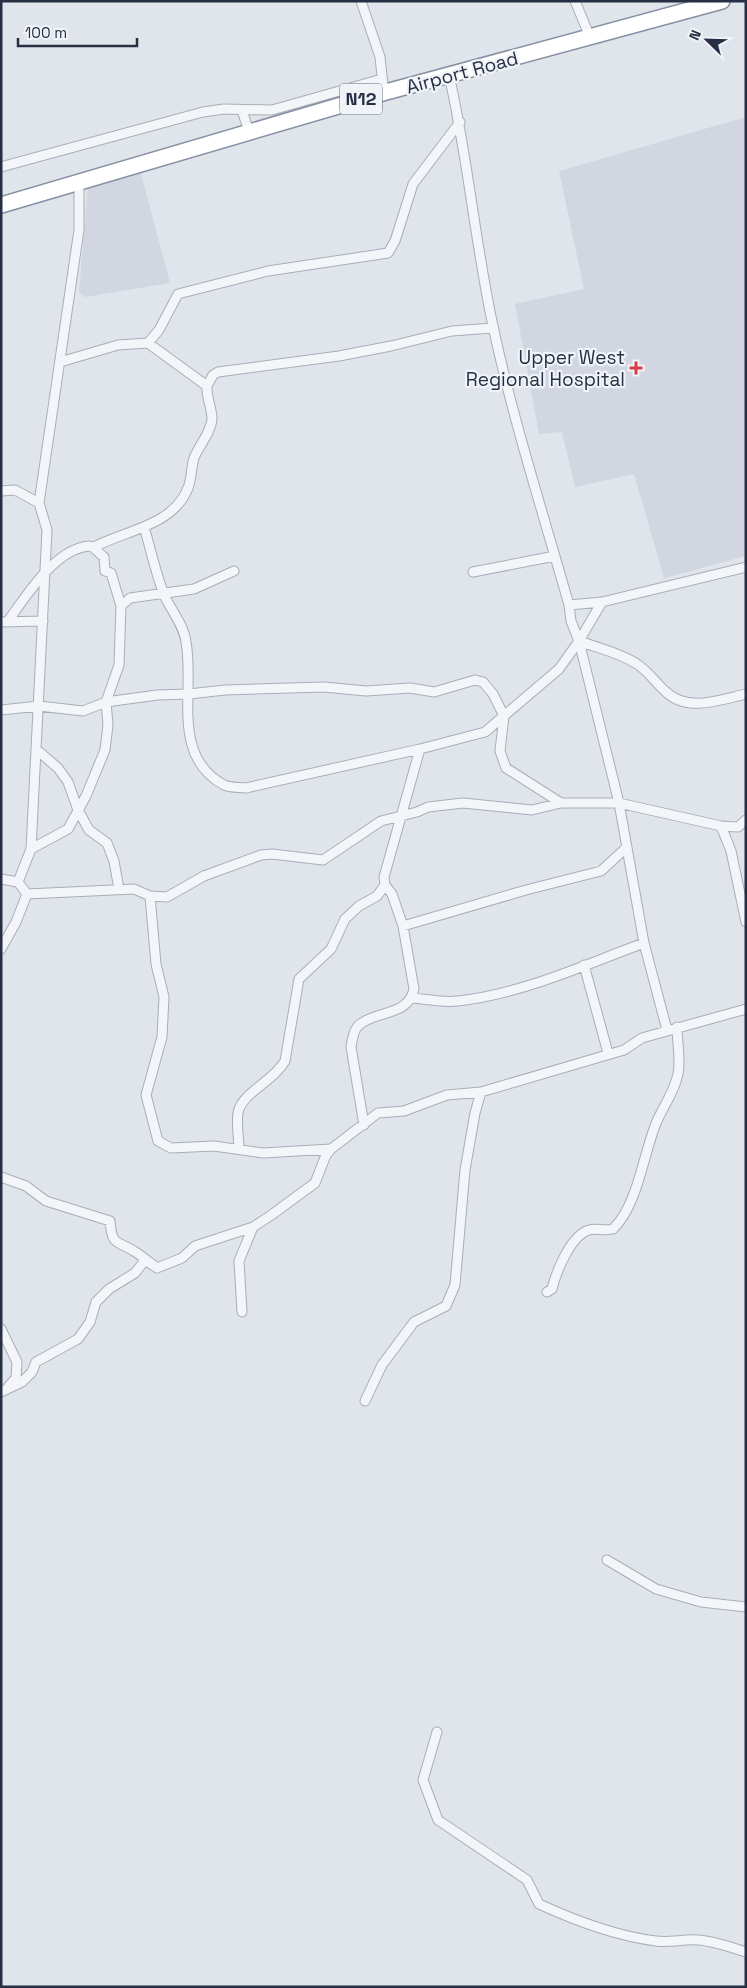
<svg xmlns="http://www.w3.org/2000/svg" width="747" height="1988" font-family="'Space Grotesk',sans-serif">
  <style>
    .built { fill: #d2d6e0 }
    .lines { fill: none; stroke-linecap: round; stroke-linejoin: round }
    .minor-casing { stroke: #a8aeb9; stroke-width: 11 }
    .trunk-casing { stroke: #868fa3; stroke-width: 18 }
    .minor { stroke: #f4f5f8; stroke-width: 9 }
    .trunk { stroke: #fff; stroke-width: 15 }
    .poi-dot { fill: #db3a46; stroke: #f0f3f8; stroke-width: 2 }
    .labels { text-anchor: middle; stroke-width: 4.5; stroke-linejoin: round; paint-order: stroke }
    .shield { fill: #f0f3f8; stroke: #636a7a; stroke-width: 1 }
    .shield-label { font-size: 18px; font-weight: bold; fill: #272f44 }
    .street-label { font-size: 19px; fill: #272f44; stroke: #f0f3f8 }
    .poi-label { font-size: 19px; fill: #272f44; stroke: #f0f3f8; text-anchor: end }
  </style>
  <rect width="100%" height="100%" fill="#e0e4eb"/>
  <path class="built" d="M 746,117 L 746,556 L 664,578 L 634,474 L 575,487 L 562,432 L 539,434 L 515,304 L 584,289 L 559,171 Z
    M 140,170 L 170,283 L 85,297 L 79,293 L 88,185 Z"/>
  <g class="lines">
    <g class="minor-casing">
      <path id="minor" d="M 361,1 L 380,57 L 383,85
        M 575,1 L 590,37
        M 449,75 C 468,158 475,243 493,326 C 513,420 543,513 569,605 L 571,621 L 579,641 L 619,803 L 644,943 L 667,1030
        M 242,110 L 249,132
        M 1,167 L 203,112 L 224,109 L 272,110 L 382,79
        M 60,362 L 118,345 L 148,343 L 159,330 L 178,294 L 268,271 L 388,253 L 395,241 L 413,184 L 460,122
        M 207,386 L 213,375 L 218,372 L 339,356 L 391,346 L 452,331 L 493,328
        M 1,491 L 15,490 L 39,503
        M 144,527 C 151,550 156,575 165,597 C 172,611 184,626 186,642 C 195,690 170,756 224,785 C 230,788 240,787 246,788 L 420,749 L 485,732 L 559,669 L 579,641 L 602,602
        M 94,547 C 126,530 173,526 188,488 C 192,478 191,467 194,458 C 199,445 211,433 212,419 C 212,408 206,397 207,386 L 148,343
        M 473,572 L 555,556
        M 569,605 L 602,602 L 746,567
        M 8,621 C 27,595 55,549 89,546 C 94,546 99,554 104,557 L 105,571 L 111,573 L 121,606
        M 1,622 L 43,621
        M 579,641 C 598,648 620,653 637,664 C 648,671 655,682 665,691 C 687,713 719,700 746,694
        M 1,710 L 39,706 L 83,711 L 106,702 L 157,695 L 189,694 L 225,690 L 324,687 L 366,691 L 410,688 L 434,692 L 475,680 L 483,682 L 493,694 L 504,716 L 500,751 L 506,768 L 561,803
        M 37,750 L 58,768 L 68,782 L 78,810 L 89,830 L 107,843 L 114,861 L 119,889
        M 721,826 L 731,851 L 746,922
        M 31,849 L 68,829 L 86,796 L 105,750 L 108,725 L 106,702 L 119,665 L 121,606 L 130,598 L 194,589 L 234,571
        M 1,879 L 18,882 L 27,894
        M 18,882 L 31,849 L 47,530 L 39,503 L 79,230 L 79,182
        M 27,894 L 134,889 L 150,896 L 167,897 L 204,876 L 261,855 L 272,854 L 323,860 L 381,821 L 417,812 L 428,807 L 463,803 L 532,810 L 561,803 L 619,803 L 721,826 L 738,827 L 746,820
        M 150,896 L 156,964 L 164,997 L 162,1037 L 146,1095 L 158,1141 L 171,1148 L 214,1146 L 263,1153 L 331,1149
        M 403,926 L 526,890 L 601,871 L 627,847
        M 1,949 L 16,922 L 27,894
        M 584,965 L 608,1053
        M 412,998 C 426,999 443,1003 458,1001 C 522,994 584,965 644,943
        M 364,1125 L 351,1047 C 352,1040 354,1029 359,1025 C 376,1010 408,1017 414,989 L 403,926 L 392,894 L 385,885 L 384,877 L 420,749
        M 239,1149 C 239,1138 236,1124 238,1113 C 241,1093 273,1082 285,1061 L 299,979 L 331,949 L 345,919 L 359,906 L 377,896 L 385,885
        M 1,1177 L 26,1186 L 46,1201 L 110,1221 C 112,1245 115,1240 134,1251 C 142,1256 149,1262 157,1268 L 145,1260 L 135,1273 L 109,1289 L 96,1302 L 90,1322 L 78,1339 L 36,1362 L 32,1372 L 22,1382 L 1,1392
        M 157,1268 L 182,1258 L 195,1246 L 253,1227 L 270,1216 L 315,1183 L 326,1155 L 331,1149 L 378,1113 L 404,1111 L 447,1095 L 481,1092 L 624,1050 L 642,1038 L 746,1009
        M 547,1292 L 552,1289 C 556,1272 571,1235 589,1230 C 596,1228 605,1231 613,1229 C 637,1206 643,1157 655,1126 C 662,1107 674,1094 678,1074 C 681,1059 677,1042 677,1027
        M 242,1312 L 239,1261 L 253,1227
        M 1,1329 L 17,1362 L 16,1378 L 8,1387
        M 365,1401 L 382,1365 L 414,1322 L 446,1306 L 455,1285 L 465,1170 L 475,1113 L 481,1092
        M 607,1560 L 656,1589 L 701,1602 L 746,1607
        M 437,1732 L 423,1780 L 438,1820 L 527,1880 L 539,1904 C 576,1921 615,1936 656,1941 C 669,1943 684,1939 698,1940 C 714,1941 730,1947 746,1952"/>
    </g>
    <g class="trunk-casing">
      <path id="trunk" d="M 1,205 L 386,92 L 722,1"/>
    </g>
    <use href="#minor" class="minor"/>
    <use href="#trunk" class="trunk"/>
  </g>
  <path class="poi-dot" d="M633.5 360.5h5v5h5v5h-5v5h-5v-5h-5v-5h5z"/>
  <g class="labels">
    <rect class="shield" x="340" y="83.5" width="42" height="31" rx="4"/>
    <g class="shield-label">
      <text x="361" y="105">N12</text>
    </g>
    <g class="street-label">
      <text transform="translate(462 72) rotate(-15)" y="7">Airport Road</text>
    </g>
    <g class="poi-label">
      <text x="625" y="364">Upper West<tspan x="625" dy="22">Regional Hospital</tspan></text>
    </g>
  </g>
  <rect width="747" height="1988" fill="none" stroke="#272f44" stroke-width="5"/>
  <g transform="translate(707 40) rotate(293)" stroke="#f0f3f8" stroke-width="4" paint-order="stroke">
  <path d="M0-4L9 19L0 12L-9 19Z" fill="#272f44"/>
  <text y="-8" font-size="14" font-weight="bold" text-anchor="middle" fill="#272f44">N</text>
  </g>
  <path d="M18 38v8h119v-8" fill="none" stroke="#272f44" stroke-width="2.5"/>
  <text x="25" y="38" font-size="15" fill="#272f44" stroke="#f0f3f8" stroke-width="4" paint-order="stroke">100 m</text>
</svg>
